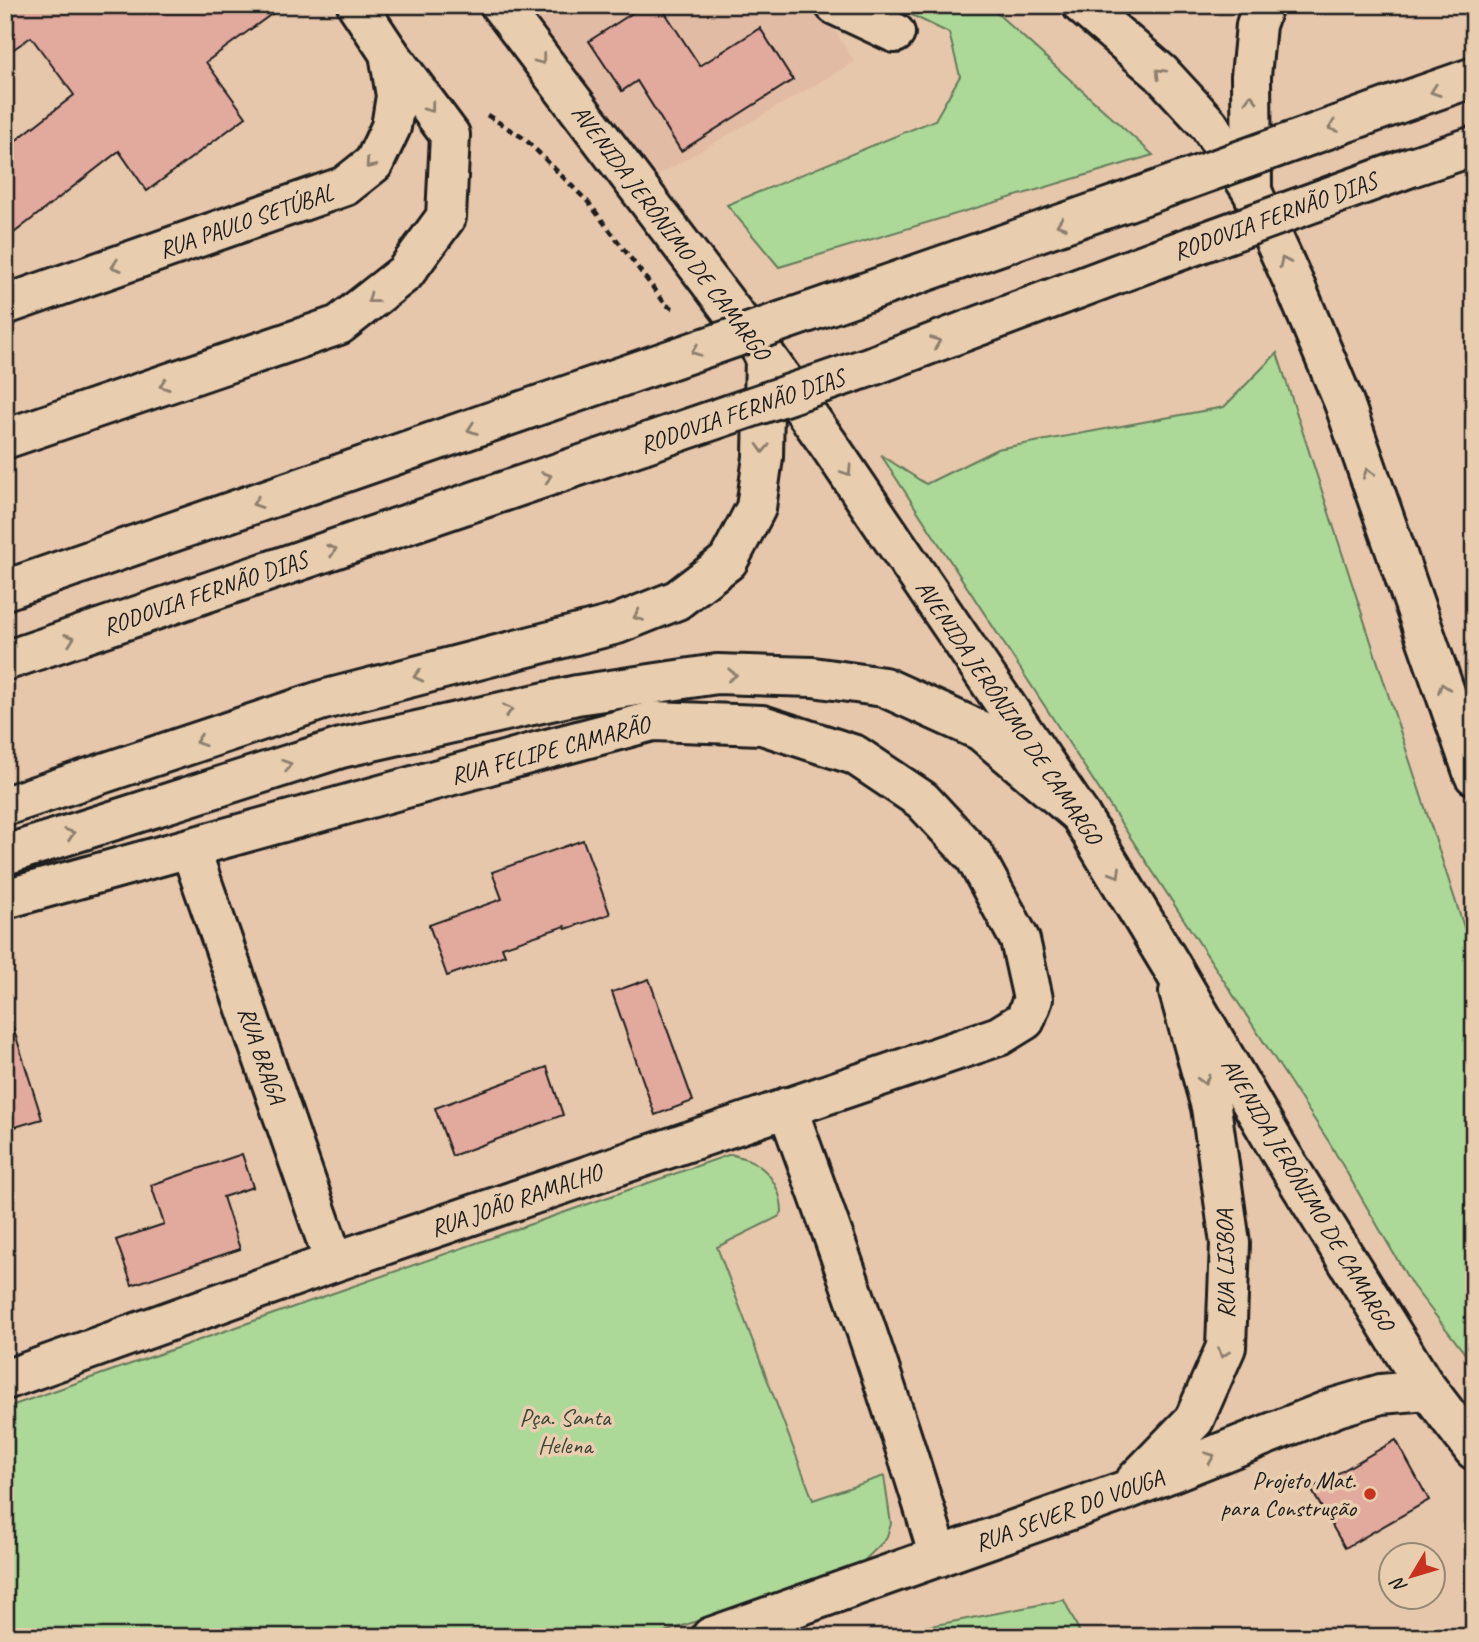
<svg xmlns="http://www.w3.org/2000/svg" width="1479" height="1642" font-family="Caveat,sans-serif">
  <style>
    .built { fill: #e2bba4 }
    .green { fill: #acd998; stroke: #647a5a; stroke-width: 2 }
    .building { fill: #e2a99d; stroke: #1c1c1c; stroke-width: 2 }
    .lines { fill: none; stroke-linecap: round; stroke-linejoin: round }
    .minor-casing { stroke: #1c1c1c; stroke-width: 44 }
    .tertiary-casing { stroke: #1c1c1c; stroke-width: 44 }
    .secondary-casing { stroke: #1c1c1c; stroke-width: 44 }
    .motorway-casing { stroke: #1c1c1c; stroke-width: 44 }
    .path { stroke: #1c1c1c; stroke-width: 4.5; stroke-dasharray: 7 5; stroke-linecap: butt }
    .minor { stroke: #e8ceaf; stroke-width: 38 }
    .tertiary { stroke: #e8ceaf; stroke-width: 38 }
    .secondary { stroke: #e8ceaf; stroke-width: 38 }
    .motorway { stroke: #e8ceaf; stroke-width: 38 }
    .motorway-bridge-casing { stroke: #1c1c1c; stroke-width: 44; stroke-linecap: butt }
    .motorway-bridge { stroke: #e8ceaf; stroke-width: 38 }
    .oneway { stroke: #8c7e6d }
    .poi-dot { fill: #c8321e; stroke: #e8ceaf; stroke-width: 2.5 }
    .labels { text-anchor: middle; stroke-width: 7; stroke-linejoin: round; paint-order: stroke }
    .street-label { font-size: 24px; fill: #1c1c1c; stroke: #e8ceaf }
    .park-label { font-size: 24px; fill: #394235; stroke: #e8ceaf }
    .poi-label { font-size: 24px; fill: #1c1c1c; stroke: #e8ceaf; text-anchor: end }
  </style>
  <rect width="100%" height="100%" fill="#e7c7ab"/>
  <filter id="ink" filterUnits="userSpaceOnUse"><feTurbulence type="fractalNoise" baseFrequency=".0143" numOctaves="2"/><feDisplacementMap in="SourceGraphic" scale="14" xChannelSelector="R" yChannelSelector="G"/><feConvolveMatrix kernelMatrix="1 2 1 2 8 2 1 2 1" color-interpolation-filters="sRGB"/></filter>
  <g filter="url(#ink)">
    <path class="built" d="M 526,5 L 818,5 L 855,62 L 655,177 Z"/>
    <path class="green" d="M 891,5 L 988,5 L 1153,155 L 779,267 L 727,205 L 935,120 L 960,76 L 949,33 Z
      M 1277,353 L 1474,958 L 1474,1365 L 1412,1285 L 1329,1142 L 881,455 L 926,484 L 997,449 L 1224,407 Z
      M 731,1154 C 738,1157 746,1158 753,1162 C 771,1171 782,1193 782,1212 L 778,1217 L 717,1247 L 813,1500 L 884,1476 L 891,1524 L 886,1539 L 861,1564 L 651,1637 L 5,1637 L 5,1408 Z
      M 1064,1600 L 1082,1637 L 874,1637 Z"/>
    <path class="building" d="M 5,5 L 284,5 L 206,62 L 246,117 L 147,191 L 119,151 L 5,240 L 5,149 L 74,95 L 31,37 L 5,55 Z
      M 645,5 L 660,5 L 700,66 L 760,28 L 793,80 L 681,151 L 637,81 L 622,91 L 589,41 Z
      M 583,840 L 610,914 L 566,929 L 565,926 L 502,947 L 505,955 L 447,976 L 429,925 L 502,899 L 492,872 Z
      M 649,979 L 693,1101 L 655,1115 L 612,992 Z
      M 13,1027 L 42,1119 L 5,1130 L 5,1028 Z
      M 547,1067 L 563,1115 L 452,1156 L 435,1108 Z
      M 242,1154 L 253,1187 L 223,1197 L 240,1249 L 132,1285 L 116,1240 L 164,1224 L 151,1185 Z
      M 1396,1440 L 1429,1500 L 1345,1548 L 1311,1489 Z"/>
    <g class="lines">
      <g class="minor-casing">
        <path id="minor" d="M 835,5 L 895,33
          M 5,305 L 345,186 L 374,163 L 391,127 L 396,96 L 389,53
          M 190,848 L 334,1262
          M 5,899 L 536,752 L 653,721 L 762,725 L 855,755 L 922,800 L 975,857 L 1020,940 L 1033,999 L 1025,1020 L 999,1036 L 334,1262 L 5,1380
          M 787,1107 C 841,1256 894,1405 939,1557
          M 1136,1480 L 1194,1420 L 1226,1347 L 1230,1243 L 1211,1107 L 1179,992
          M 711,1637 L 1124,1491 L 1337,1407 L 1381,1394 L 1427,1390"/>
      </g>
      <g class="tertiary-casing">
        <path id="tertiary" d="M 357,5 L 389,53"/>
      </g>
      <g class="secondary-casing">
        <path id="secondary" d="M 500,5 L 765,355 L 829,445 L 1080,815 L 1172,967 L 1280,1152 L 1423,1383 L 1474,1450
          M 1082,5 L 1161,73 L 1209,125 L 1252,191 L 1296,288 L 1344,403 L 1474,775"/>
      </g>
      <g class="motorway-casing">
        <path id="motorway" d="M 1397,104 L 1474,77
          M 1411,167 L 1474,146
          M 1252,191 L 1251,76 L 1256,25 L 1263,5
          M 829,305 L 1125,202
          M 872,366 L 1157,259
          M 5,439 L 339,325 L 405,273 L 446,217 L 450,135 L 389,53
          M 5,590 L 606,382
          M 5,661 L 643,444
          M 5,806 L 323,700 L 617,624 L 677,600 L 728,561 L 756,508 L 763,457 L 765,355
          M 5,855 L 341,748 L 577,695 L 717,674 L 813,677 L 884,687 L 981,731 L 1080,815"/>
      </g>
      <path class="path" d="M 487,115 L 525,139 L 589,203 L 666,305 L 677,310"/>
      <use href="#minor" class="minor"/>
      <use href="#tertiary" class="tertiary"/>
      <use href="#secondary" class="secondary"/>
      <use href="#motorway" class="motorway"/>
      <g class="motorway-bridge-casing">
        <path id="motorway-bridge" d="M 1125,202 L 1397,104
          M 1157,259 L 1411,167
          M 606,382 L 829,305
          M 643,444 L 872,366"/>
      </g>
      <use href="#motorway-bridge" class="motorway-bridge"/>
    </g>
    <defs><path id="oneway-chevron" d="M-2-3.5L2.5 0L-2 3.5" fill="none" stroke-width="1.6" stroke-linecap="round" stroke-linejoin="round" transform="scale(1.75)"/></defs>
    <g class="oneway">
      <use href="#oneway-chevron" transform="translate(541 60) rotate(53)"/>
      <use href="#oneway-chevron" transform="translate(1160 73) rotate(-136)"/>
      <use href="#oneway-chevron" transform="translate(1435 91) rotate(161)"/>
      <use href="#oneway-chevron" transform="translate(1251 99) rotate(-91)"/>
      <use href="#oneway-chevron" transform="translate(430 108) rotate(53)"/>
      <use href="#oneway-chevron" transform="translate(1333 127) rotate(160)"/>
      <use href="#oneway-chevron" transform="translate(370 164) rotate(132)"/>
      <use href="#oneway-chevron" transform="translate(1061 224) rotate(161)"/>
      <use href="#oneway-chevron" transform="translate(1284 262) rotate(-115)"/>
      <use href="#oneway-chevron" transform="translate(116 266) rotate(161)"/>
      <use href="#oneway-chevron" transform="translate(372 299) rotate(142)"/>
      <use href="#oneway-chevron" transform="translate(936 342) rotate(-21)"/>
      <use href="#oneway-chevron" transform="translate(696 351) rotate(161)"/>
      <use href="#oneway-chevron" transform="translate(164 385) rotate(161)"/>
      <use href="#oneway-chevron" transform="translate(472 429) rotate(161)"/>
      <use href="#oneway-chevron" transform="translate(763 448) rotate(92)"/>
      <use href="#oneway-chevron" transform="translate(847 471) rotate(56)"/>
      <use href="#oneway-chevron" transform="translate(1368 473) rotate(-109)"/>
      <use href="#oneway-chevron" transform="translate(547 477) rotate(-19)"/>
      <use href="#oneway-chevron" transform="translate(257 503) rotate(161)"/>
      <use href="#oneway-chevron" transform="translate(332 550) rotate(-19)"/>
      <use href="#oneway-chevron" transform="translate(638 616) rotate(158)"/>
      <use href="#oneway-chevron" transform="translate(70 639) rotate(-19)"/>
      <use href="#oneway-chevron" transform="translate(732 675) rotate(1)"/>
      <use href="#oneway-chevron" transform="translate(418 676) rotate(166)"/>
      <use href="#oneway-chevron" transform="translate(1443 688) rotate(-109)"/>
      <use href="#oneway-chevron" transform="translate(508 710) rotate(-13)"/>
      <use href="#oneway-chevron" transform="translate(200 741) rotate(162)"/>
      <use href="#oneway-chevron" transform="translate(287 765) rotate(-18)"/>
      <use href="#oneway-chevron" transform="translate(70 834) rotate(-18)"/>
      <use href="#oneway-chevron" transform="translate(1116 873) rotate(59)"/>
      <use href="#oneway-chevron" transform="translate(1204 1080) rotate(75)"/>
      <use href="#oneway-chevron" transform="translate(1223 1353) rotate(109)"/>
      <use href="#oneway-chevron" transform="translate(1210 1457) rotate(-22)"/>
    </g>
  </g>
  <circle class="poi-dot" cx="1370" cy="1494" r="7"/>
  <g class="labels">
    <g class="street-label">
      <text transform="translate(1275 216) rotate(-20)" y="8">RODOVIA FERNÃO DIAS</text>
      <text transform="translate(246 221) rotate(-19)" y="8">RUA PAULO SETÚBAL</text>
      <text transform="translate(671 232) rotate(53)" y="8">AVENIDA JERÔNIMO DE CAMARGO</text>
      <text transform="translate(742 411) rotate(-19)" y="8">RODOVIA FERNÃO DIAS</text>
      <text transform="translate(205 593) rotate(-19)" y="8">RODOVIA FERNÃO DIAS</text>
      <text transform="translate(1009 712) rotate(56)" y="8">AVENIDA JERÔNIMO DE CAMARGO</text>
      <text transform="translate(550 750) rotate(-15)" y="8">RUA FELIPE CAMARÃO</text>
      <text transform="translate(262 1055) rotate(71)" y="8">RUA BRAGA</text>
      <text transform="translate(1308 1194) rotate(59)" y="8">AVENIDA JERÔNIMO DE CAMARGO</text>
      <text transform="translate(516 1200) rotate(-19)" y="8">RUA JOÃO RAMALHO</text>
      <text transform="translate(1225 1264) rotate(-91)" y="8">RUA LISBOA</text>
      <text transform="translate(1069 1510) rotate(-20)" y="8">RUA SEVER DO VOUGA</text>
    </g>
    <g class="park-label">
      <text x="565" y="1425">Pça. Santa<tspan x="565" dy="28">Helena</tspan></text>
    </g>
    <g class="poi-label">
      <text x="1356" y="1488">Projeto Mat.<tspan x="1356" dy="28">para Construção</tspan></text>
    </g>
  </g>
  <rect width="1479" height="1642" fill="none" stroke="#e8ceaf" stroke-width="28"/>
  <rect x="14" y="14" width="1451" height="1614" fill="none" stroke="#1c1c1c" stroke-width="2.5" filter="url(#ink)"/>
  <g transform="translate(1412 1576) rotate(232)"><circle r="33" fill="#e8ceaf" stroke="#968774" stroke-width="2"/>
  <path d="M0-5L12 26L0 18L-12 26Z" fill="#c8321e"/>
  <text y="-10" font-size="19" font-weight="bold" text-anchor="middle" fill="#1c1c1c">N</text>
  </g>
</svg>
